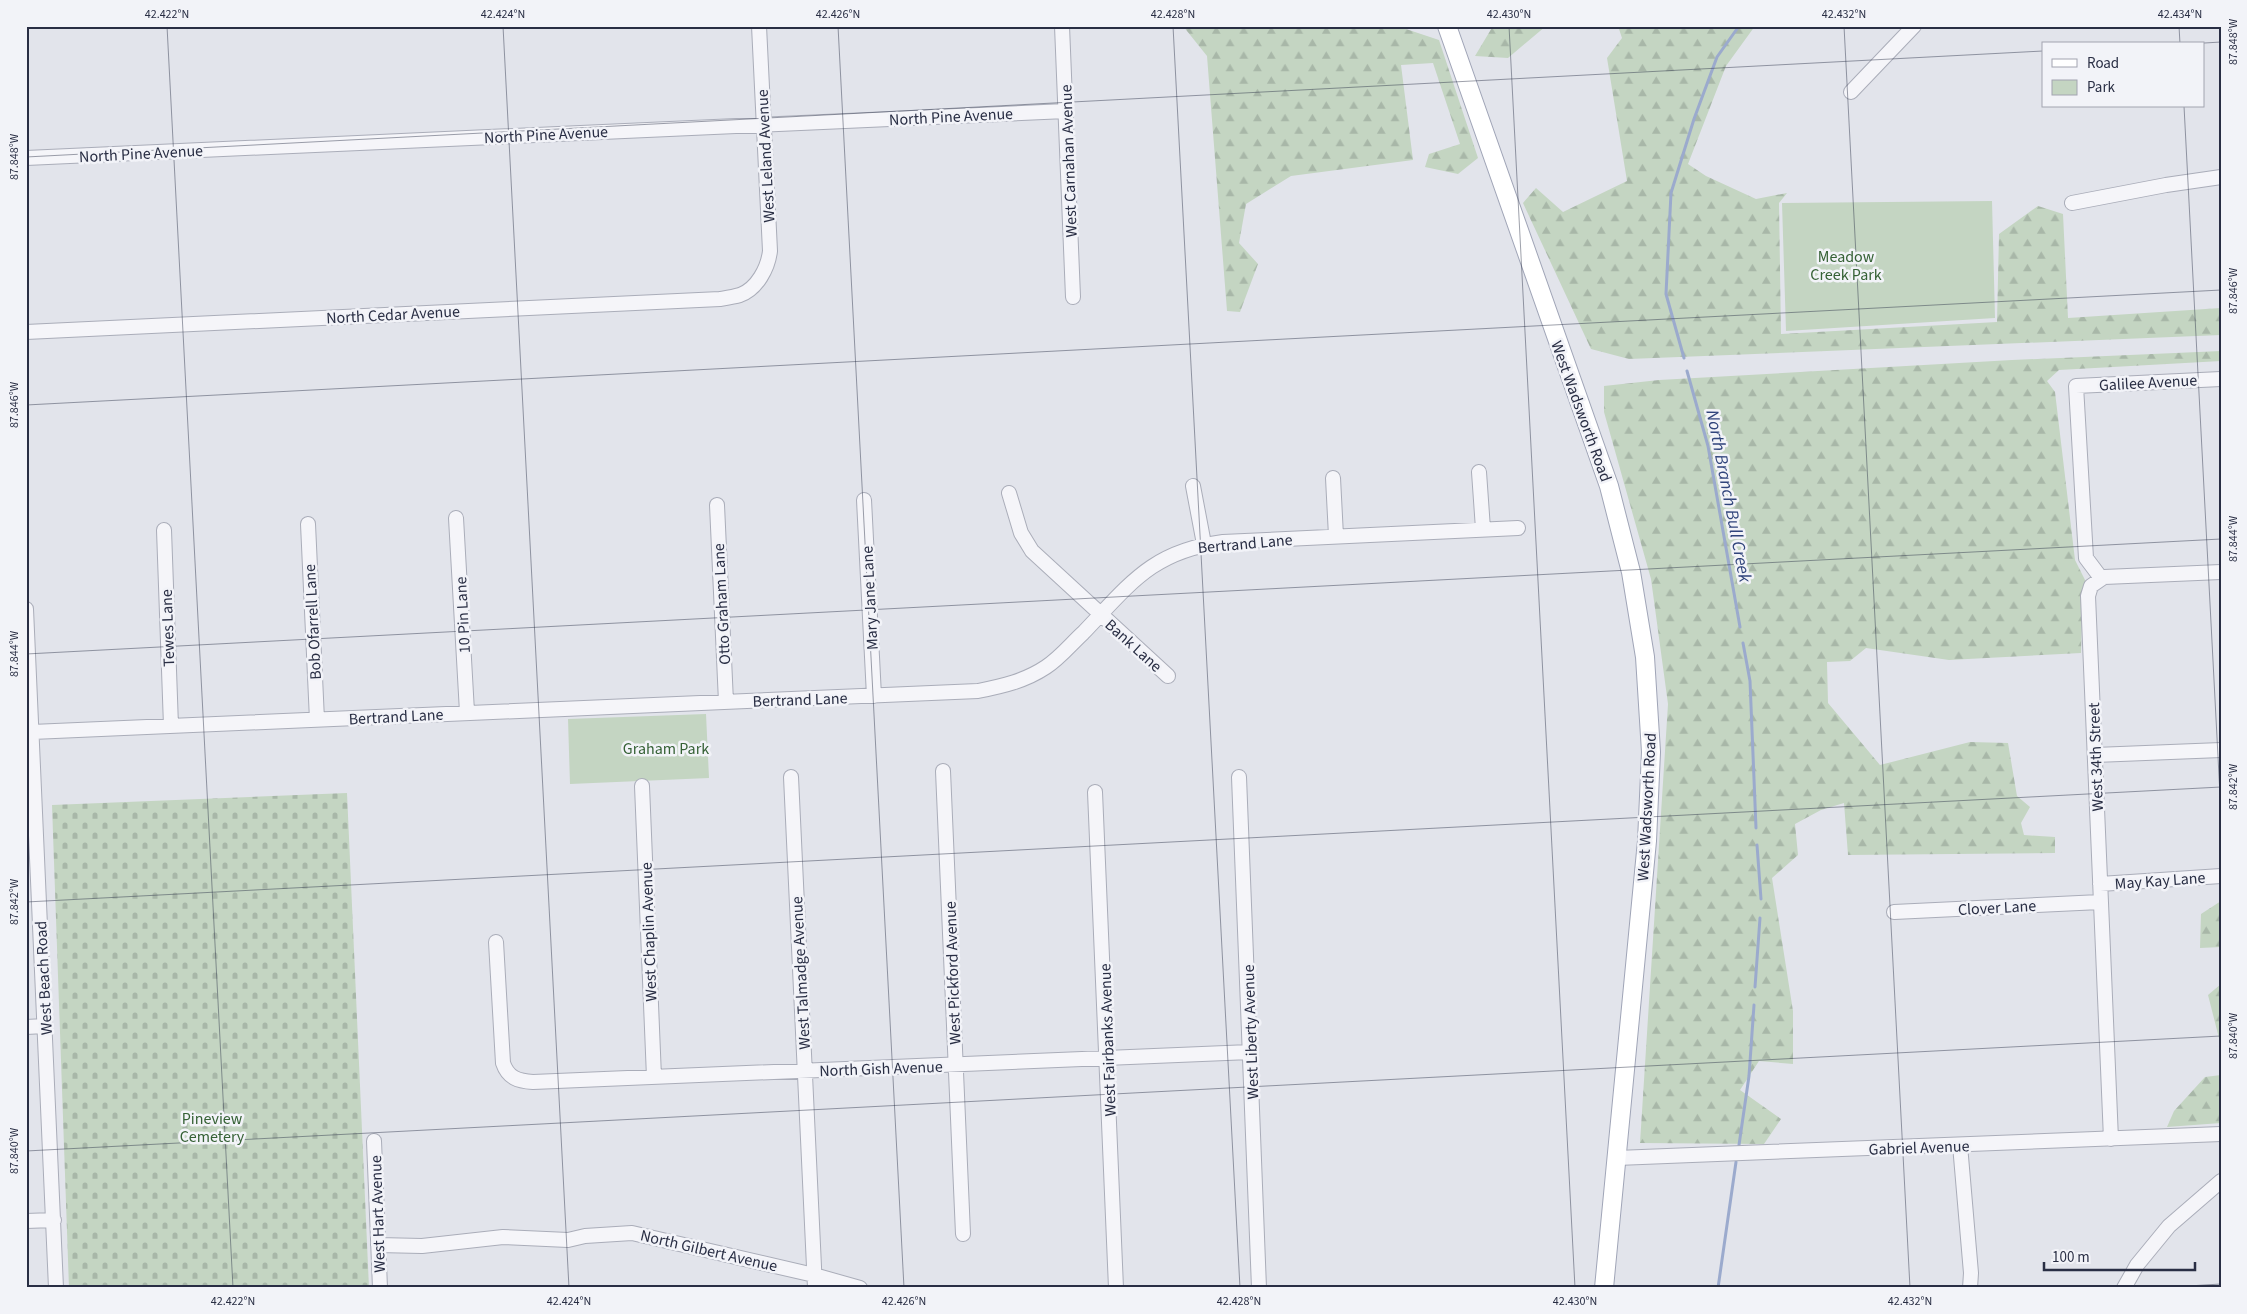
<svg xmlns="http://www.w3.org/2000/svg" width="2247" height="1314" font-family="'Source Sans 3',sans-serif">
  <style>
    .green { fill: #c4d5c2 }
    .forest { fill: url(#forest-firs) }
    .cemetery { fill: url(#cemetery-stones) }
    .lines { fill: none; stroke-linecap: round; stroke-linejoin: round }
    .stream { stroke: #9baacd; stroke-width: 3 }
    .minor-casing { stroke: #aaadb9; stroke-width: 16 }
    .major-casing { stroke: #a0a5b7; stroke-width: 20 }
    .minor { stroke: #f5f5f9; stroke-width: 14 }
    .major { stroke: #fff; stroke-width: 18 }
    .ticks { fill: none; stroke: #292e44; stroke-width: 1; stroke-opacity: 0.45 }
    .labels { text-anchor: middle; stroke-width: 5; stroke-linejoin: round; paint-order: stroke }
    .street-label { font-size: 16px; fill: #292e44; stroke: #f2f3f8 }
    .park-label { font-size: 16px; fill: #356135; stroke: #f2f3f8 }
    .water-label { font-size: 18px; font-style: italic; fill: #30447b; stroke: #f2f3f8 }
    .neatline { fill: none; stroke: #292e44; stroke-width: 2 }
    .ticks-label { font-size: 12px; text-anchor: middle; fill: #292e44 }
  </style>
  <defs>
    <pattern id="forest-firs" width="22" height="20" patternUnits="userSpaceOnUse" patternTransform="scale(1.25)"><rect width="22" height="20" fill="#c4d5c2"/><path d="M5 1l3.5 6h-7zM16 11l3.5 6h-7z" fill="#a8b7a8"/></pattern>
    <pattern id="cemetery-stones" width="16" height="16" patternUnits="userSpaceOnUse" patternTransform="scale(1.25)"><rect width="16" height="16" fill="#c4d5c2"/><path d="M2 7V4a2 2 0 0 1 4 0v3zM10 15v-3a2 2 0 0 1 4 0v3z" fill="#a8b7a8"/></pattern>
  </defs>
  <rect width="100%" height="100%" fill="#e2e4eb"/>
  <path class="green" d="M 1992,201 L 1995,318 L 1786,331 L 1782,203 Z
    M 706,714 L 709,778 L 570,784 L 568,719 Z"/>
  <path class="forest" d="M 1183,26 L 1397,26 L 1439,40 L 1478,158 L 1458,174 L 1425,167 L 1429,154 L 1460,144 L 1433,63 L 1401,65 L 1413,160 L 1291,176 L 1246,204 L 1239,243 L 1258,264 L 1240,312 L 1227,311 L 1207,56 Z
    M 1493,26 L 1546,26 L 1508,58 L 1475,56 Z
    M 1618,26 L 1755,26 L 1726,66 L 1688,164 L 1706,176 L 1756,199 L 1787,193 L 1779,203 L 1781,334 L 1997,322 L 1999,234 L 2038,206 L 2063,214 L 2068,318 L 2221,308 L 2221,335 L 1629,359 L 1591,349 L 1523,203 L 1536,188 L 1563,212 L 1627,181 L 1607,58 L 1622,38 Z
    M 2221,351 L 2221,361 L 2059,370 L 2047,381 L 2055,392 L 2075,560 L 2086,582 L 2082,618 L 2081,653 L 1949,660 L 1866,648 L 1850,661 L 1827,662 L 1828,703 L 1880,765 L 1970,742 L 2008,743 L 2017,796 L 2030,807 L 2021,823 L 2024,835 L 2055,837 L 2055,853 L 1848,855 L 1844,803 L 1821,810 L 1795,824 L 1798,855 L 1772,878 L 1793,1011 L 1793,1064 L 1759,1061 L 1740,1090 L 1781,1119 L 1764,1144 L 1640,1143 L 1668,704 L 1651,579 L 1604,412 L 1604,386 L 1659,380 L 2012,360 Z
    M 2221,901 L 2221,947 L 2200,948 L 2201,914 Z
    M 2221,984 L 2221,1046 L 2208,995 Z
    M 2221,1075 L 2221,1123 L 2167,1127 L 2174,1111 L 2205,1077 Z"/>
  <path class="cemetery" d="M 347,793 L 369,1288 L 69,1288 L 52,805 Z"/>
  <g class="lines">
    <path class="stream" d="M 1684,358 L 1666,294 L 1671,193 L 1694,119 L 1717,57 L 1739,26
      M 1687,371 L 1708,446 L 1740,627
      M 1743,643 L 1750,681 L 1756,828
      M 1757,845 L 1761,899
      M 1755,987 L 1760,918
      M 1739,1145 L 1749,1076 L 1754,1005
      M 1718,1288 L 1736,1162"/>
    <g class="minor-casing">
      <path id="minor" d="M 1062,26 L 1073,297
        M 1851,92 L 1914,26
        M 26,158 L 1066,111
        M 2072,203 L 2166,185 L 2221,177
        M 26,332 L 720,299 C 726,298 733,297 740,295 C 757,289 768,268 770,251 L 759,26
        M 1479,472 L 1483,529
        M 1333,478 L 1336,536
        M 1193,486 L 1204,544
        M 1009,493 L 1021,533 L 1032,551 L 1168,676
        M 864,500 L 874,696
        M 717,505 L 726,702
        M 456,518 L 467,712
        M 308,524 L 317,720
        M 164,530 L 171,726
        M 2101,578 L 2086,558 L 2076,386 L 2221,379
        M 26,609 L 56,1288
        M 26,729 L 32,732 L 978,691 C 1003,686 1025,681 1046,667 C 1060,658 1071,644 1083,633 C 1130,584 1152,551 1223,542 L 1518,528
        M 2095,755 L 2221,750
        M 943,771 L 963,1234
        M 791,777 L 815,1288
        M 1239,777 L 1259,1288
        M 642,786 L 654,1077
        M 1095,792 L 1116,1288
        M 2100,884 L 2221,876
        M 1894,912 L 2100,902
        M 496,942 L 503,1063 C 508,1078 518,1081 533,1082 L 1250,1052
        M 26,1027 L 45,1026
        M 2111,1139 L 2088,596 L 2091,586 L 2104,577 L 2221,572
        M 374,1141 L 380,1288
        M 1960,1145 L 1971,1273 L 1970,1288
        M 1617,1158 L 2221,1134
        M 26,1221 L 54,1220
        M 378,1245 L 422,1246 L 503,1237 L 568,1240 L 585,1236 L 632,1233 L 814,1275 L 860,1288
        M 2124,1288 L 2137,1265 L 2169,1226 L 2221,1181"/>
    </g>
    <g class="major-casing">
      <path id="major" d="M 1447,26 L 1609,486 L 1631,572 L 1645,657 L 1651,752 L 1647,841 L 1604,1288"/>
    </g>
    <use href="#minor" class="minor"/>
    <use href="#major" class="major"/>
  </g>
  <path class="ticks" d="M 167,26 L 233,1288M 503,26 L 569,1288M 838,26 L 904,1288M 1173,26 L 1240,1288M 1509,26 L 1575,1288M 1844,26 L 1910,1288M 2179,26 L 2180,44M 2188,44 L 2221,42M 2184,106 L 2221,814M 26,157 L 2043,51M 26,405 L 2221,290M 26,654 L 2221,539M 26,902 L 2221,787M 26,1151 L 2221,1036M 2155,1288 L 2221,1284"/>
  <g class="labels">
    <g class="street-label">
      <text transform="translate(951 116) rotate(-3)" y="6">North Pine Avenue</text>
      <text transform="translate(546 134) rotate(-3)" y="6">North Pine Avenue</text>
      <text transform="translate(141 153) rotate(-3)" y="6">North Pine Avenue</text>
      <text transform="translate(765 156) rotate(-93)" y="6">West Leland Avenue</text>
      <text transform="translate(1068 161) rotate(-92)" y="6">West Carnahan Avenue</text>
      <text transform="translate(393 314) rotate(-3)" y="6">North Cedar Avenue</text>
      <text transform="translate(2148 382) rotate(-3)" y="6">Galilee Avenue</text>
      <text transform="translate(1582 411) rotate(70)" y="6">West Wadsworth Road</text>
      <text transform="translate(1245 543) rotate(-5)" y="6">Bertrand Lane</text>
      <text transform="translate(869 598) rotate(-93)" y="6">Mary Jane Lane</text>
      <text transform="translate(721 604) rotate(-93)" y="6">Otto Graham Lane</text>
      <text transform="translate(462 615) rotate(-93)" y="6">10 Pin Lane</text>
      <text transform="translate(312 622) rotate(-93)" y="6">Bob Ofarrell Lane</text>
      <text transform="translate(167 628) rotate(-92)" y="6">Tewes Lane</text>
      <text transform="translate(1134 645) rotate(42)" y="6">Bank Lane</text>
      <text transform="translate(800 699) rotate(-2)" y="6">Bertrand Lane</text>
      <text transform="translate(396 716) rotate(-3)" y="6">Bertrand Lane</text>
      <text transform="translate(2095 757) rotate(-92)" y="6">West 34th Street</text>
      <text transform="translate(1646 807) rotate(-87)" y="6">West Wadsworth Road</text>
      <text transform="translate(2160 880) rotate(-4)" y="6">May Kay Lane</text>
      <text transform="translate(1997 907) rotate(-3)" y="6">Clover Lane</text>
      <text transform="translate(648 932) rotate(-92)" y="6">West Chaplin Avenue</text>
      <text transform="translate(800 973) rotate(-93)" y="6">West Talmadge Avenue</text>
      <text transform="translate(952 973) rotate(-92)" y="6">West Pickford Avenue</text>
      <text transform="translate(43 978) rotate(-93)" y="6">West Beach Road</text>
      <text transform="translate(1250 1032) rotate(-92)" y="6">West Liberty Avenue</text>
      <text transform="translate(1107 1040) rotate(-92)" y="6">West Fairbanks Avenue</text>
      <text transform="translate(881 1068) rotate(-2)" y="6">North Gish Avenue</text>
      <text transform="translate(1919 1147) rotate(-2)" y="6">Gabriel Avenue</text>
      <text transform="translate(377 1214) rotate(-92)" y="6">West Hart Avenue</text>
      <text transform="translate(709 1250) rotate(13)" y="6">North Gilbert Avenue</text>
    </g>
    <g class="park-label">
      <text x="1846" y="262">Meadow<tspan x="1846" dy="18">Creek Park</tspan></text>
      <text x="666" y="754">Graham Park</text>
      <text x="212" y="1124">Pineview<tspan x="212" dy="18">Cemetery</tspan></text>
    </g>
    <g class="water-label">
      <text transform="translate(1729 496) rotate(79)" y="6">North Branch Bull Creek</text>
    </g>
  </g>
  <rect width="2247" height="1314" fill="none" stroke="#f2f3f8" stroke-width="55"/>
  <rect x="2042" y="42" width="162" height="65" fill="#f2f3f8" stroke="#a2a4b0"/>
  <rect x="2052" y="59" width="25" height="8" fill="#ffffff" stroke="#a2a4b0"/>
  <text x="2087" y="68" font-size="15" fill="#292e44">Road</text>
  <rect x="2052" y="80" width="25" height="15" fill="#c4d5c2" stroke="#a2a4b0"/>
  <text x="2087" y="92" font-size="15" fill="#292e44">Park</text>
  <path d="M2044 1262v8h151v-8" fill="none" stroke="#292e44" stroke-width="2.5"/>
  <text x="2052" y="1262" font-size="15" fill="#292e44" stroke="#f2f3f8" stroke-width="4" paint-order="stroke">100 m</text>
  <rect x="28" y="28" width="2192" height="1258" class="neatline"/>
  <g class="ticks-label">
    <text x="167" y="18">42.422°N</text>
    <text x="503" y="18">42.424°N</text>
    <text x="838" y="18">42.426°N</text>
    <text x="1173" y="18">42.428°N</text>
    <text x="1509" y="18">42.430°N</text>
    <text x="1844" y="18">42.432°N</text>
    <text x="2180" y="18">42.434°N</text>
    <text transform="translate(2233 42) rotate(-90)" y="4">87.848°W</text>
    <text transform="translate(14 157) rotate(-90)" y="4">87.848°W</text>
    <text transform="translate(2233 291) rotate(-90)" y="4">87.846°W</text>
    <text transform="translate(14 405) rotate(-90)" y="4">87.846°W</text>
    <text transform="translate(2233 539) rotate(-90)" y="4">87.844°W</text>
    <text transform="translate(14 654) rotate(-90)" y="4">87.844°W</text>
    <text transform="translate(2233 787) rotate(-90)" y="4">87.842°W</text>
    <text transform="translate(14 902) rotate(-90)" y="4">87.842°W</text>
    <text transform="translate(2233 1036) rotate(-90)" y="4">87.840°W</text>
    <text transform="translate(14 1151) rotate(-90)" y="4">87.840°W</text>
    <text x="233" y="1305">42.422°N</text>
    <text x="569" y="1305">42.424°N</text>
    <text x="904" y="1305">42.426°N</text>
    <text x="1239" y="1305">42.428°N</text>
    <text x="1575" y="1305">42.430°N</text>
    <text x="1910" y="1305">42.432°N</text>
  </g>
</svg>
